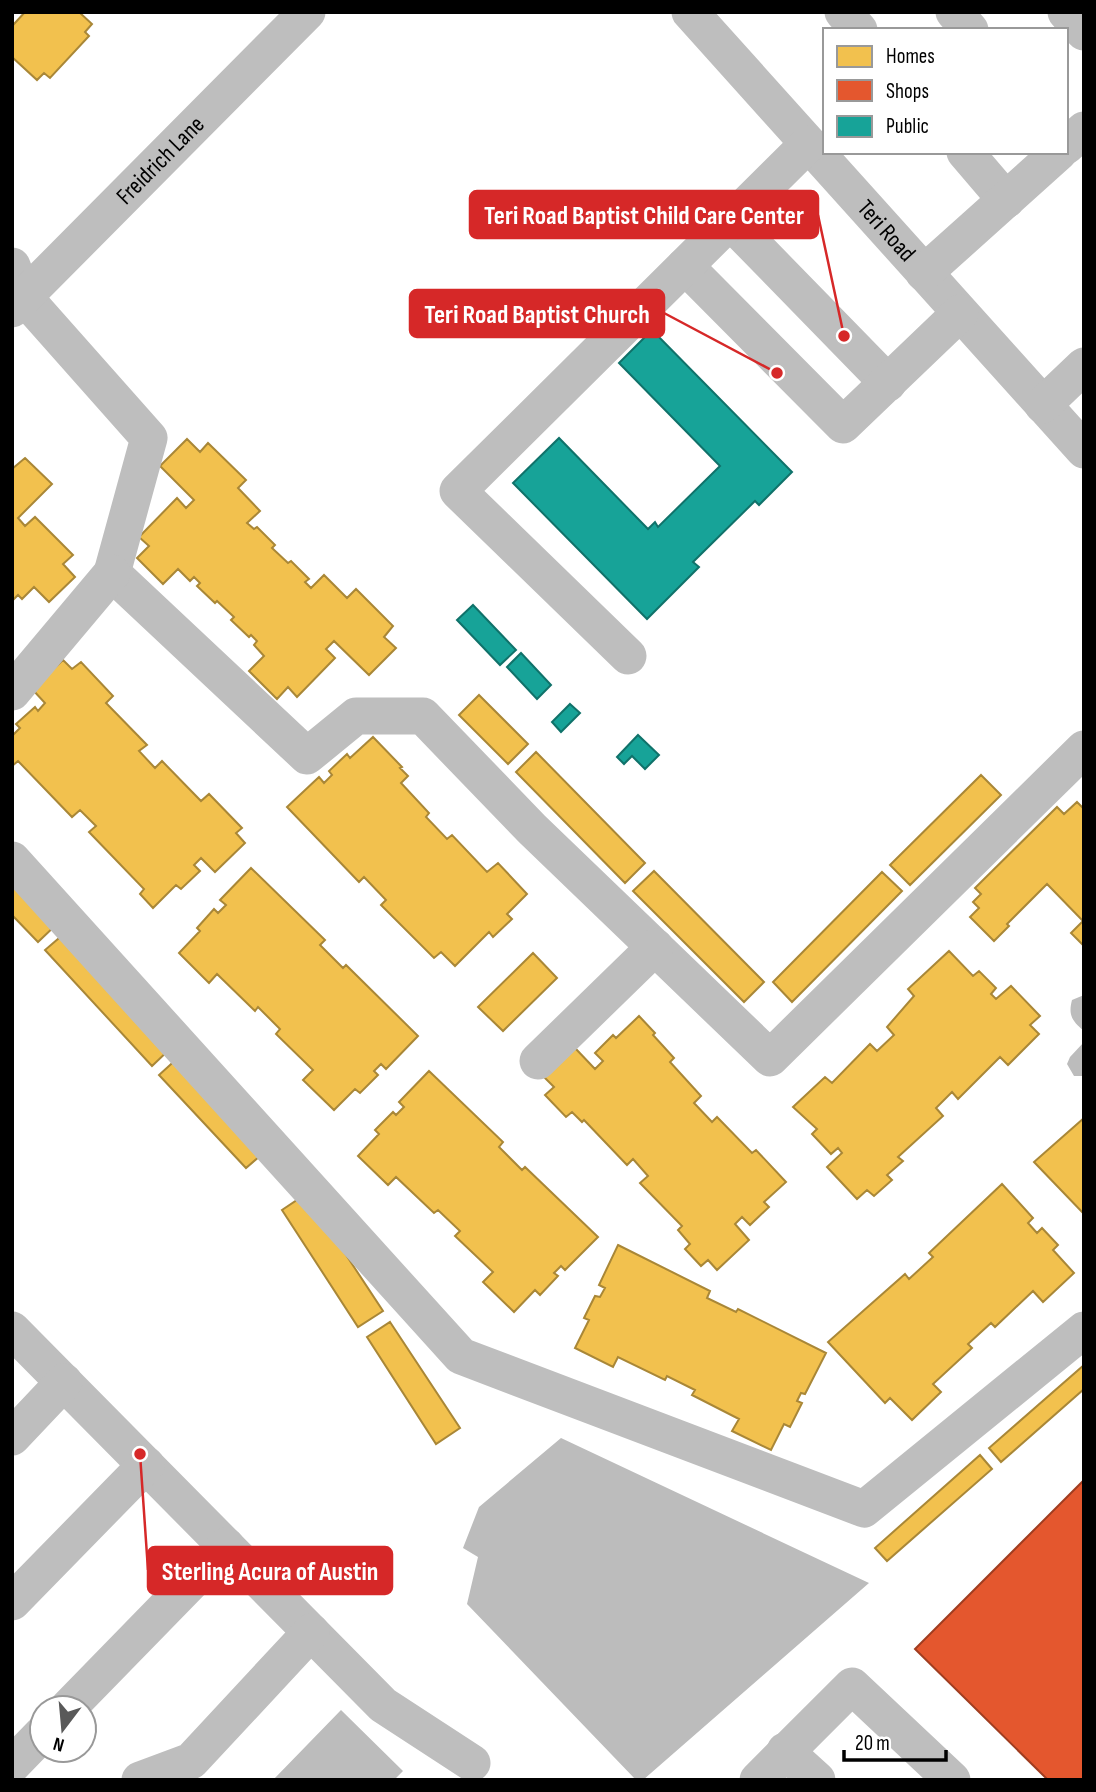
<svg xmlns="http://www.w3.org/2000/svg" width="1096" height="1792" font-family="'Sofia Sans Condensed',sans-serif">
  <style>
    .water { fill: #bcbcbc }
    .homes { fill: #f2c14e; stroke: #a98737; stroke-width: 2 }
    .shops { fill: #e4572e; stroke: #a03d20; stroke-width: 2 }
    .public { fill: #17a398; stroke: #10726a; stroke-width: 2 }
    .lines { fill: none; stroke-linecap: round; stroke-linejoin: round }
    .minor { stroke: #bebebe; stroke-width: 37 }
    .labels { text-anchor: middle; stroke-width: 7; stroke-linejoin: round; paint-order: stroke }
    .street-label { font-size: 24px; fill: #000; stroke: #fff }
    .leader { fill: none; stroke: #d62828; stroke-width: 2.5 }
    .callout-dot { fill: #d62828; stroke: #fff; stroke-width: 2.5 }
    .callout { fill: #d62828; stroke: #d62828; stroke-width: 2.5 }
    .callout-label { font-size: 26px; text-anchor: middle; font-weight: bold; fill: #fff }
  </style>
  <rect width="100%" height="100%" fill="#fff"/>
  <path class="water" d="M 1084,995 L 1084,1031 C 1072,1021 1068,1015 1072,1000 Z
    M 1084,1042 L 1084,1076 L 1074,1076 L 1067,1064 L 1070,1057 Z
    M 561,1438 L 869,1583 L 643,1780 L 636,1780 L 467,1604 L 478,1557 L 463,1548 L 479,1507 Z
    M 341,1710 L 403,1771 L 394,1780 L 273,1780 Z"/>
  <path class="homes" d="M 25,12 L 79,12 L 92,24 L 85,32 L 89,36 L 50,78 L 44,73 L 37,80 L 12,57 L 12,22 L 14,24 Z
    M 187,439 L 200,452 L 208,443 L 246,480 L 238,488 L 260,511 L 247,523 L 254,529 L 257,527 L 275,545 L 272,548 L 288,563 L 291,561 L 309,579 L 305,582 L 311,588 L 324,575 L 347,598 L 356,589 L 393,626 L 384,637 L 396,648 L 369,675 L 334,641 L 326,649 L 335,658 L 297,697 L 288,687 L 277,699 L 249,671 L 264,656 L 254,645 L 257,641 L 251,635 L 249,637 L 231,620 L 234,617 L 217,601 L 215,603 L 197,586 L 200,583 L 194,577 L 190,581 L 178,569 L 163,584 L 137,558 L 149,546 L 139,537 L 177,498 L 186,508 L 194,500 L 160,466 Z
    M 25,458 L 52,484 L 18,518 L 25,526 L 35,517 L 73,555 L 63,564 L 75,577 L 49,602 L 34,587 L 22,599 L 18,595 L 12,601 L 12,469 Z
    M 63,660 L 72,669 L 81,662 L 113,696 L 106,703 L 147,745 L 139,751 L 155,768 L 162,761 L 201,801 L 209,794 L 242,828 L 236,833 L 245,843 L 215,872 L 201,858 L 194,865 L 200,871 L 181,889 L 176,885 L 153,908 L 140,894 L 144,889 L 89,832 L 96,826 L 80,810 L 72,817 L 18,761 L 12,766 L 12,736 L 20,728 L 16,724 L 35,707 L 38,711 L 45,703 L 32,689 Z
    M 479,695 L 528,744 L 508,764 L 459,715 Z
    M 373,737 L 402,767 L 400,768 L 408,776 L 401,783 L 429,813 L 426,817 L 447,839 L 452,835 L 487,872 L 498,863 L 527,894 L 507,914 L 512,919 L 493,937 L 489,932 L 455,966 L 441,952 L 434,958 L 381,905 L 386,900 L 364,877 L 359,882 L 287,807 L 319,777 L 324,783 L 332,775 L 329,771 L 347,754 L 350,758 Z
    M 536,752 L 645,863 L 625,883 L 516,772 Z
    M 981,775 L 1001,795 L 910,885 L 890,865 Z
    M 1077,802 L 1084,809 L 1084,946 L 1071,933 L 1083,921 L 1047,884 L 1007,924 L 1009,926 L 994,941 L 970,917 L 979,908 L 973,902 L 981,894 L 975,888 L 1057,807 L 1064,814 Z
    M 251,868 L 325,940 L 320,945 L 343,968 L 346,965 L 418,1036 L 386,1069 L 381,1064 L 374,1071 L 378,1075 L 360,1093 L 355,1089 L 334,1110 L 303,1080 L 313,1070 L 276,1034 L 280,1029 L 258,1007 L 255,1011 L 217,974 L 209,983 L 179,953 L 200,931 L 197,928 L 214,909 L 218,913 L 226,905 L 220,900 Z
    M 654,871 L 764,982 L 744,1002 L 633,891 Z
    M 882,872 L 902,891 L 792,1002 L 773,982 Z
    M 20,880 L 59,922 L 38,942 L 12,915 L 12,888 Z
    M 65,933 L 172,1047 L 152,1066 L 45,950 Z
    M 949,951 L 973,976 L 979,971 L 996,988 L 991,994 L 996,999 L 1011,986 L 1040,1016 L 1030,1025 L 1039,1034 L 1008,1065 L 1000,1057 L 958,1099 L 952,1092 L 936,1108 L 943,1116 L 898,1157 L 903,1161 L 887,1175 L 892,1180 L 874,1196 L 867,1190 L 857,1199 L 827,1167 L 842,1153 L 838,1148 L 831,1154 L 812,1134 L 817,1129 L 793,1107 L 825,1077 L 832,1083 L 870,1044 L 877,1051 L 894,1035 L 887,1027 L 914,996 L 908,989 Z
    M 533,953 L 557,978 L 503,1031 L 478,1007 Z
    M 639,1016 L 655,1033 L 653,1035 L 674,1058 L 670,1062 L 701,1096 L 694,1103 L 712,1122 L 717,1117 L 752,1153 L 756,1150 L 786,1182 L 764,1202 L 769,1207 L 750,1225 L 742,1217 L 735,1224 L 749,1240 L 717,1270 L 708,1260 L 701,1266 L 685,1249 L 690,1244 L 678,1230 L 682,1226 L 640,1183 L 648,1176 L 633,1159 L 627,1165 L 584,1120 L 582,1122 L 572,1112 L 566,1117 L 545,1095 L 554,1087 L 544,1077 L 575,1048 L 595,1069 L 603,1061 L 595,1053 L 613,1035 L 616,1038 Z
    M 180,1056 L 267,1150 L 246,1168 L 159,1075 Z
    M 429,1071 L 503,1142 L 499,1147 L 522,1170 L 525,1167 L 598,1237 L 565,1270 L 561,1266 L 554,1273 L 558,1276 L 540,1295 L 535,1290 L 514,1312 L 483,1282 L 493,1272 L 455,1236 L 460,1231 L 438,1210 L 434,1213 L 396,1177 L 388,1185 L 358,1156 L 379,1134 L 375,1130 L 393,1112 L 396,1115 L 404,1107 L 399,1102 Z
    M 1084,1118 L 1084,1214 L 1034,1162 Z
    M 1002,1184 L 1033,1218 L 1028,1223 L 1037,1233 L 1042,1228 L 1058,1245 L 1053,1250 L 1074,1273 L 1043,1302 L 1033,1291 L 995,1327 L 991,1323 L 968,1344 L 972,1348 L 933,1384 L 941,1392 L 912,1420 L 890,1398 L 885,1403 L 828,1342 L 905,1274 L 909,1279 L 933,1257 L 929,1253 Z
    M 306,1194 L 383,1311 L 358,1327 L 282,1210 Z
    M 618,1245 L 710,1291 L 707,1298 L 736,1312 L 738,1309 L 826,1353 L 805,1394 L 801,1393 L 797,1401 L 802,1403 L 790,1427 L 784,1424 L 771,1450 L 732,1431 L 739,1419 L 692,1395 L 695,1390 L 667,1376 L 665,1380 L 618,1357 L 613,1367 L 575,1348 L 589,1320 L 584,1318 L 595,1296 L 600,1297 L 605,1288 L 599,1285 Z
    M 390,1322 L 460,1428 L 436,1444 L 367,1337 Z
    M 1084,1365 L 1084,1389 L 1001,1462 L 989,1448 Z
    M 980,1455 L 992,1469 L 887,1561 L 875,1548 Z"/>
  <path class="shops" d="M 1084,1480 L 1084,1780 L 1048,1780 L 915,1649 Z"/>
  <path class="public" d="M 652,330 L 792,472 L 759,505 L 755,501 L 693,562 L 699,567 L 647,619 L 513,483 L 559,438 L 648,529 L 655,522 L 658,527 L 720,466 L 619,363 Z
    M 473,605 L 516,650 L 500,665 L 457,620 Z
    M 521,653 L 551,685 L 537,699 L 507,667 Z
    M 570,704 L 580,713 L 561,732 L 552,722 Z
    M 638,735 L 659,755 L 645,769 L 632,756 L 624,764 L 617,757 Z"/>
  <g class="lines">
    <g class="minor">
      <path id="s1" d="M 690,12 L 1084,450"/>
      <path d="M 843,12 L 859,30"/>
      <path d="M 954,12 L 970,30"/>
      <path d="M 1066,12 L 1084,32"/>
      <path d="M 1066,146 L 1084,130"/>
      <path d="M 965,152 L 1006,200"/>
      <path d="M 730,221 L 888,383"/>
      <path d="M 12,266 L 24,297 L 149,438 L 112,573 L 307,756 L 356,716 L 423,716 L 532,829 L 770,1058 L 1084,749"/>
      <path d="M 685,266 L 843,425 L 960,313"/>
      <path d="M 924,273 L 1059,152"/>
      <path id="s2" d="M 12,309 L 307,12"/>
      <path d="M 1043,405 L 1084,366"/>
      <path d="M 628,656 L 458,491 L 808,144"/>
      <path d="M 12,692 L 112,573"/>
      <path d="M 12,860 L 461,1356 L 864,1509 L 1084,1330"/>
      <path d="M 538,1061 L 655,947"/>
      <path d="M 12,1330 L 383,1705 L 472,1763"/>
      <path d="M 12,1437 L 64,1382"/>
      <path d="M 12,1602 L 146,1465"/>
      <path d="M 68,1708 L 226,1546"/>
      <path d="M 785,1751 L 817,1780"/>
      <path d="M 12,1765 L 42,1734"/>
      <path d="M 140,1780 L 191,1761 L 311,1632"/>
      <path d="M 758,1780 L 852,1686 L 952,1780"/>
    </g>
  </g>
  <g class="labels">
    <g class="street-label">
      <text dy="8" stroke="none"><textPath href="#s2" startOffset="210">Freidrich Lane</textPath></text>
      <text dy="8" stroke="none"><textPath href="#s1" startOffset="294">Teri Road</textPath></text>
    </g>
  </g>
  <path class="leader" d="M844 336L818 215M777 373L664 313M140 1454L148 1570"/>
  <g class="callout-dot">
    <circle cx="844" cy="336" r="7"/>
    <circle cx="777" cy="373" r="7"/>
    <circle cx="140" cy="1454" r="7"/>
  </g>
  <g class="callout">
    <rect x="470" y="191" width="348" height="47" rx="7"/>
    <rect x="410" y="290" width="254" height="47" rx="7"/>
    <rect x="148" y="1547" width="244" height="47" rx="7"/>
  </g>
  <g class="callout-label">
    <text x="644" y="224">Teri Road Baptist Child Care Center</text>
    <text x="537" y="323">Teri Road Baptist Church</text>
    <text x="270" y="1580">Sterling Acura of Austin</text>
  </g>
  <rect width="1096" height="1792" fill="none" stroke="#000000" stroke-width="28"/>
  <rect x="823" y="28" width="245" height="126" fill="#ffffff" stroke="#999999" stroke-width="2"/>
  <rect x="837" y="46" width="35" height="21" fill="#f2c14e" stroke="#999999" stroke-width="2"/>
  <text x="886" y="63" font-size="21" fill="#000000">Homes</text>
  <rect x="837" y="80" width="35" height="21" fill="#e4572e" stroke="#999999" stroke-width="2"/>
  <text x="886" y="98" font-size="21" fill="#000000">Shops</text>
  <rect x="837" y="116" width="35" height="21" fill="#17a398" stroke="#999999" stroke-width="2"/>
  <text x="886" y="133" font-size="21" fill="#000000">Public</text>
  <g transform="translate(63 1729) rotate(196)"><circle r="33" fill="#ffffff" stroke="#999999" stroke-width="2"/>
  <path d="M0-5L12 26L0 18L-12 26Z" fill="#595959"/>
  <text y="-10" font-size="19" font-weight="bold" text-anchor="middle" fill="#000000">N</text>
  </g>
  <path d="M844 1750v10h102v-10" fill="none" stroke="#000000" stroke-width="3.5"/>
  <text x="855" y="1750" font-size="21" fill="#000000" stroke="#ffffff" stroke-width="5" paint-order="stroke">20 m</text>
</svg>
